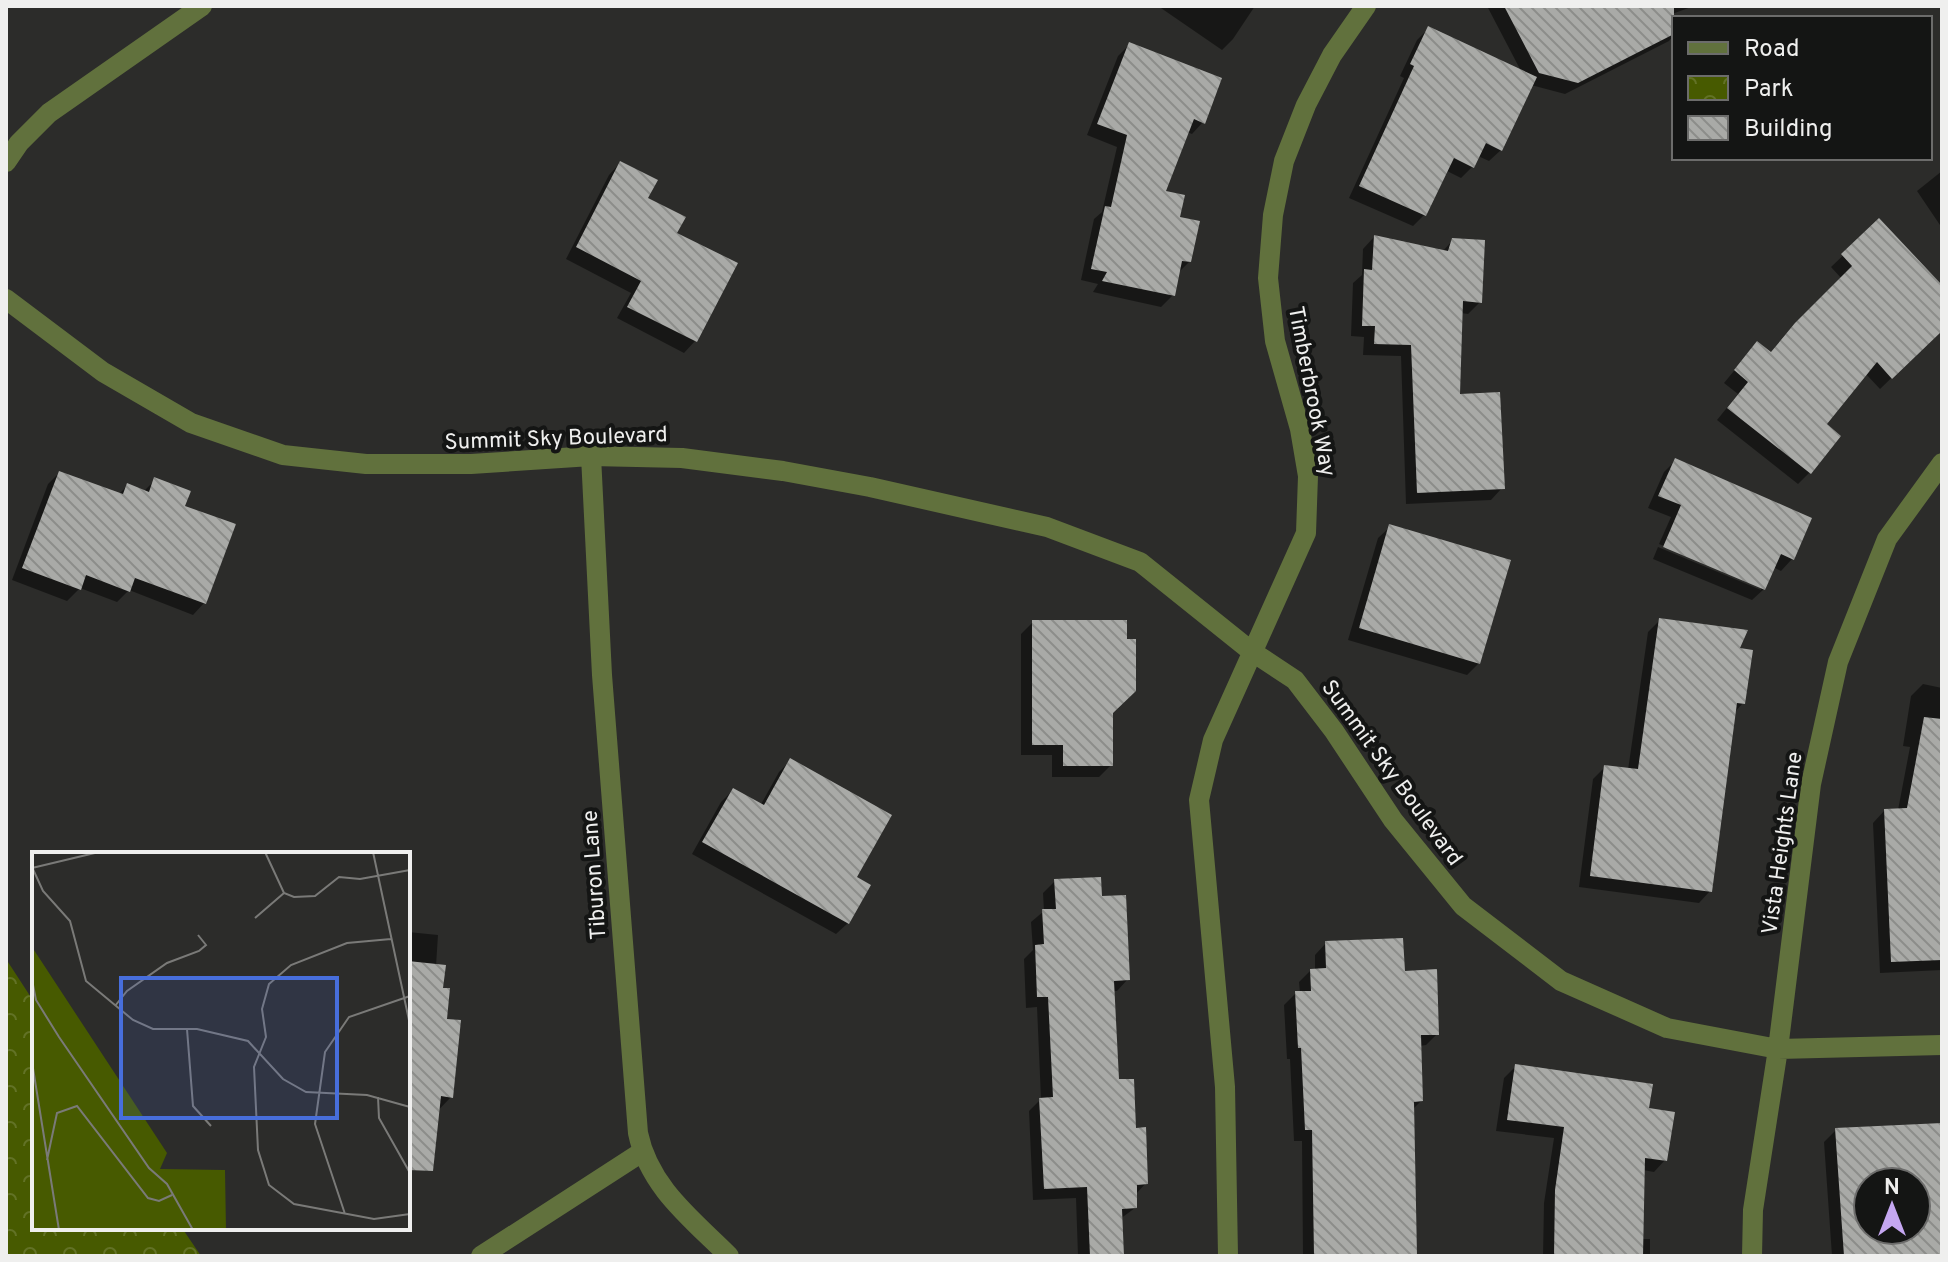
<svg xmlns="http://www.w3.org/2000/svg" width="1948" height="1262" font-family="Overpass,sans-serif">
  <style>
    .park { fill: url(#park-crowns) }
    .shadow { fill: #0007; fill-rule: evenodd }
    .building { fill: url(#building-back-hatch); fill-rule: evenodd }
    .lines { fill: none; stroke-linecap: round; stroke-linejoin: round }
    .street { stroke: #61713d; stroke-width: 20 }
    .labels { text-anchor: middle; stroke-width: 8; stroke-linejoin: round; paint-order: stroke }
    .street-label { font-size: 22px; fill: #efefee; stroke: #141514 }
    .inset-road { fill: none; stroke: #7a7a78; stroke-width: 2 }
    .view { fill: #476edc; fill-opacity: 0.15; stroke: #476edc; stroke-width: 4 }
    .inset-edge { fill: none; stroke: #efefee; stroke-width: 4 }
  </style>
  <defs>
    <pattern id="park-crowns" width="20" height="18" patternUnits="userSpaceOnUse" patternTransform="scale(2)"><rect width="20" height="18" fill="#475a00"/><path d="M2 6a3 3 0 1 1 6 0M12 15a3 3 0 1 1 6 0" fill="none" stroke="#627226"/></pattern>
    <pattern id="building-back-hatch" width="6" height="6" patternUnits="userSpaceOnUse" patternTransform="scale(2)"><rect width="6" height="6" fill="#a9aaa7"/><path d="M-1 5l2 2M0 0l6 6M5-1l2 2" fill="none" stroke="#8c8d8a"/></pattern>
  </defs>
  <rect width="100%" height="100%" fill="#2c2c2a"/>
  <path class="park" d="M 6,959 L 34,1002 L 34,1228 L 182,1228 L 201,1256 L 6,1256 Z"/>
  <path class="shadow" d="M 1158,6 L 1255,6 L 1233,39 L 1222,50 Z
    M 1487,6 L 1694,6 L 1672,14 L 1674,35 L 1669,41 L 1565,94 L 1531,85 L 1501,150 L 1489,161 L 1478,156 L 1473,166 L 1461,178 L 1445,170 L 1425,214 L 1413,226 L 1349,198 L 1404,78 L 1400,76 L 1417,40 L 1429,28 L 1521,71 Z
    M 1130,44 L 1203,122 L 1192,134 L 1187,132 L 1163,192 L 1177,219 L 1189,262 L 1177,274 L 1173,295 L 1161,307 L 1093,292 L 1098,284 L 1081,280 L 1094,219 L 1102,212 L 1117,147 L 1087,135 L 1118,56 Z
    M 620,163 L 675,234 L 695,341 L 684,353 L 617,318 L 631,293 L 566,259 L 609,175 Z
    M 1942,171 L 1942,228 L 1917,191 Z
    M 1879,221 L 1942,287 L 1942,329 L 1880,389 L 1865,373 L 1824,425 L 1810,472 L 1798,484 L 1717,420 L 1738,394 L 1724,383 L 1757,343 L 1770,354 L 1783,337 L 1842,279 L 1831,267 Z
    M 1374,237 L 1442,252 L 1453,240 L 1480,302 L 1468,314 L 1461,313 L 1458,397 L 1502,488 L 1491,500 L 1406,504 L 1401,356 L 1363,355 L 1364,337 L 1351,336 L 1353,283 L 1362,275 L 1363,249 Z
    M 1675,461 L 1792,559 L 1781,571 L 1773,567 L 1764,589 L 1752,600 L 1653,559 L 1658,547 L 1761,590 L 1761,586 L 1659,544 L 1671,517 L 1648,508 L 1664,472 Z
    M 59,473 L 118,495 L 127,486 L 143,492 L 155,480 L 183,507 L 204,603 L 193,615 L 129,590 L 117,602 L 80,588 L 67,601 L 12,580 L 48,484 Z
    M 1390,527 L 1479,663 L 1467,675 L 1348,640 L 1378,538 Z
    M 1660,620 L 1738,650 L 1743,703 L 1734,713 L 1710,891 L 1699,903 L 1579,887 L 1593,779 L 1605,767 L 1628,770 L 1648,632 Z
    M 1033,622 L 1125,641 L 1111,713 L 1111,765 L 1099,777 L 1052,777 L 1052,755 L 1021,755 L 1021,634 Z
    M 1923,684 L 1942,688 L 1942,970 L 1880,973 L 1873,823 L 1884,811 L 1898,810 L 1910,747 L 1903,746 L 1911,696 Z
    M 790,761 L 854,878 L 848,923 L 836,934 L 692,854 L 721,802 L 733,790 L 760,806 L 779,772 Z
    M 1055,881 L 1101,898 L 1128,979 L 1117,991 L 1113,991 L 1117,1081 L 1134,1130 L 1146,1183 L 1135,1195 L 1135,1208 L 1120,1219 L 1122,1256 L 1078,1256 L 1076,1198 L 1033,1200 L 1029,1111 L 1041,1099 L 1037,1007 L 1026,1008 L 1024,959 L 1033,950 L 1031,922 L 1044,911 L 1043,893 Z
    M 408,932 L 438,935 L 436,966 L 445,1021 L 451,1097 L 408,1142 Z
    M 1326,943 L 1403,973 L 1437,1034 L 1426,1045 L 1419,1046 L 1421,1101 L 1412,1110 L 1415,1256 L 1303,1256 L 1302,1141 L 1294,1141 L 1290,1059 L 1287,1059 L 1284,1005 L 1296,993 L 1300,993 L 1299,982 L 1311,970 L 1315,970 L 1315,955 Z
    M 1516,1066 L 1647,1110 L 1665,1160 L 1654,1172 L 1643,1170 L 1642,1239 L 1650,1239 L 1650,1256 L 1543,1256 L 1544,1203 L 1554,1138 L 1496,1131 L 1504,1078 Z
    M 1942,1125 L 1942,1256 L 1832,1256 L 1824,1142 L 1836,1130 ZM 1868,1182 L 1916,1182 L 1916,1230 L 1868,1230 Z"/>
  <path class="building" d="M 1504,6 L 1674,6 L 1674,34 L 1578,83 L 1539,73 Z
    M 1428,26 L 1537,77 L 1502,151 L 1486,143 L 1474,168 L 1454,158 L 1426,216 L 1359,186 L 1414,66 L 1410,64 Z
    M 1129,42 L 1222,78 L 1205,124 L 1194,119 L 1166,191 L 1185,195 L 1180,217 L 1200,221 L 1191,262 L 1182,261 L 1175,296 L 1102,281 L 1107,272 L 1091,269 L 1105,206 L 1111,207 L 1127,135 L 1097,124 Z
    M 620,161 L 658,180 L 648,198 L 686,217 L 677,233 L 738,263 L 697,342 L 627,307 L 641,281 L 576,247 Z
    M 1879,218 L 1942,285 L 1942,331 L 1892,379 L 1877,362 L 1827,424 L 1841,436 L 1811,474 L 1727,408 L 1748,382 L 1734,370 L 1757,341 L 1771,352 L 1795,323 L 1852,266 L 1841,254 Z
    M 1374,235 L 1448,251 L 1452,238 L 1485,240 L 1482,303 L 1463,301 L 1460,394 L 1500,392 L 1505,489 L 1417,493 L 1411,345 L 1374,344 L 1375,326 L 1362,326 L 1364,269 L 1372,270 Z
    M 1675,458 L 1812,518 L 1794,560 L 1781,554 L 1765,590 L 1663,547 L 1681,505 L 1658,496 Z
    M 59,471 L 123,494 L 127,483 L 149,492 L 154,477 L 191,491 L 185,506 L 236,524 L 206,604 L 135,578 L 130,592 L 86,575 L 81,590 L 22,568 Z
    M 1389,524 L 1511,560 L 1480,664 L 1359,628 Z
    M 1659,618 L 1748,630 L 1740,648 L 1753,650 L 1745,704 L 1737,703 L 1712,892 L 1590,876 L 1604,765 L 1638,769 Z
    M 1032,620 L 1127,620 L 1127,639 L 1136,639 L 1136,691 L 1113,713 L 1113,766 L 1063,766 L 1063,745 L 1032,745 Z
    M 1924,717 L 1942,719 L 1942,960 L 1891,962 L 1884,809 L 1907,808 Z
    M 790,758 L 892,815 L 857,877 L 871,885 L 849,924 L 702,842 L 733,788 L 764,805 Z
    M 1101,877 L 1102,896 L 1126,895 L 1130,980 L 1114,981 L 1119,1079 L 1134,1079 L 1136,1128 L 1146,1127 L 1148,1184 L 1137,1185 L 1137,1208 L 1122,1209 L 1124,1256 L 1090,1256 L 1087,1187 L 1044,1189 L 1039,1098 L 1053,1097 L 1048,997 L 1037,997 L 1035,945 L 1044,944 L 1042,909 L 1056,909 L 1054,879 Z
    M 1403,938 L 1405,971 L 1437,969 L 1439,1035 L 1421,1035 L 1423,1101 L 1414,1102 L 1417,1256 L 1314,1256 L 1312,1130 L 1305,1130 L 1301,1048 L 1298,1048 L 1295,991 L 1311,991 L 1310,969 L 1326,968 L 1325,941 Z
    M 408,961 L 446,965 L 443,988 L 450,988 L 447,1019 L 461,1020 L 453,1098 L 441,1096 L 433,1171 L 408,1170 Z
    M 1515,1064 L 1653,1084 L 1649,1108 L 1675,1112 L 1667,1161 L 1645,1158 L 1643,1256 L 1554,1256 L 1555,1190 L 1564,1127 L 1507,1120 Z
    M 1942,1123 L 1942,1256 L 1844,1256 L 1835,1128 ZM 1868,1182 L 1916,1182 L 1916,1230 L 1868,1230 Z"/>
  <g class="lines">
    <path class="street" d="M 6,162 L 19,143 L 49,113 L 202,6
      M 6,299 L 103,372 L 191,423 L 283,455 L 366,464 L 471,464 L 591,456 L 682,458 L 783,471 L 870,487 L 1047,527 L 1140,562 L 1251,651 L 1295,680 L 1334,731 L 1393,820 L 1463,906 L 1561,981 L 1667,1028 L 1778,1049 L 1942,1045
      M 591,456 L 602,675 L 638,1133 C 649,1187 692,1219 729,1256
      M 481,1256 L 642,1152
      M 1228,1256 L 1225,1087 L 1199,800 L 1213,740 L 1306,533 L 1308,476 L 1300,429 L 1275,341 L 1268,278 L 1273,215 L 1284,161 L 1306,105 L 1332,55 L 1366,6
      M 1752,1256 L 1753,1210 L 1778,1049 L 1811,784 L 1838,662 L 1887,539 L 1942,463"/>
  </g>
  <g class="labels">
    <g class="street-label">
      <text transform="translate(1313 391) rotate(79)" y="8">Timberbrook Way</text>
      <text transform="translate(556 437) rotate(-2)" y="8">Summit Sky Boulevard</text>
      <text transform="translate(1393 772) rotate(54)" y="8">Summit Sky Boulevard</text>
      <text transform="translate(1781 843) rotate(-82)" y="8">Vista Heights Lane</text>
      <text transform="translate(593 875) rotate(-94)" y="8">Tiburon Lane</text>
    </g>
  </g>
  <g transform="translate(32 852)">
    <rect width="378" height="378" fill="#2c2c2a"/>
    <path d="M 0,95 L 135,301 L 128,317 L 193,318 L 194,378 L 0,378 Z" fill="#475a00"/>
    <path class="inset-road" d="M 233,0 L 252,41 L 262,45 L 283,44 L 307,25 L 328,27 L 378,18M 341,0 L 378,173M 0,15 L 11,39 L 38,69 L 54,129 L 101,168 L 121,177 L 165,177 L 216,189 L 251,227 L 274,240 L 335,243 L 378,255M 0,16 L 67,0M 223,66 L 252,41M 359,87 L 315,91 L 259,113 L 237,132 L 230,157 L 234,185 L 222,215 L 226,298 L 237,333 L 262,352 L 342,367 L 378,362M 0,128 L 4,148 L 27,185 L 117,316 L 135,332 L 161,378M 83,154 L 95,139 L 135,111 L 167,99 L 174,93 L 166,83M 155,177 L 161,254 L 179,274M 0,210 L 27,378M 346,245 L 347,266 L 378,321M 15,308 L 25,261 L 45,254 L 116,346 L 127,349 L 140,343M 313,362 L 283,272 L 293,200 L 317,165 L 378,144"/>
    <path class="view" d="M 89,126 L 305,126 L 305,266 L 89,266 Z"/>
    <rect width="378" height="378" class="inset-edge"/>
  </g>
  <rect width="1948" height="1262" fill="none" stroke="#efefee" stroke-width="16"/>
  <rect x="1672" y="16" width="260" height="144" fill="#141514" stroke="#6c6c6b" stroke-width="2"/>
  <rect x="1688" y="42" width="40" height="12" fill="#61713d" stroke="#6c6c6b" stroke-width="2"/>
  <text x="1744" y="56" font-size="24" fill="#efefee">Road</text>
  <rect x="1688" y="76" width="40" height="24" fill="url(#park-crowns)" stroke="#6c6c6b" stroke-width="2"/>
  <text x="1744" y="96" font-size="24" fill="#efefee">Park</text>
  <rect x="1688" y="116" width="40" height="24" fill="url(#building-back-hatch)" stroke="#6c6c6b" stroke-width="2"/>
  <text x="1744" y="136" font-size="24" fill="#efefee">Building</text>
  <g transform="translate(1892 1206)"><circle r="38" fill="#141514" stroke="#6c6c6b" stroke-width="2"/>
  <path d="M0-6L14 30L0 20L-14 30Z" fill="#c5a7f1"/>
  <text y="-12" font-size="22" font-weight="bold" text-anchor="middle" fill="#efefee">N</text>
  </g>
</svg>
